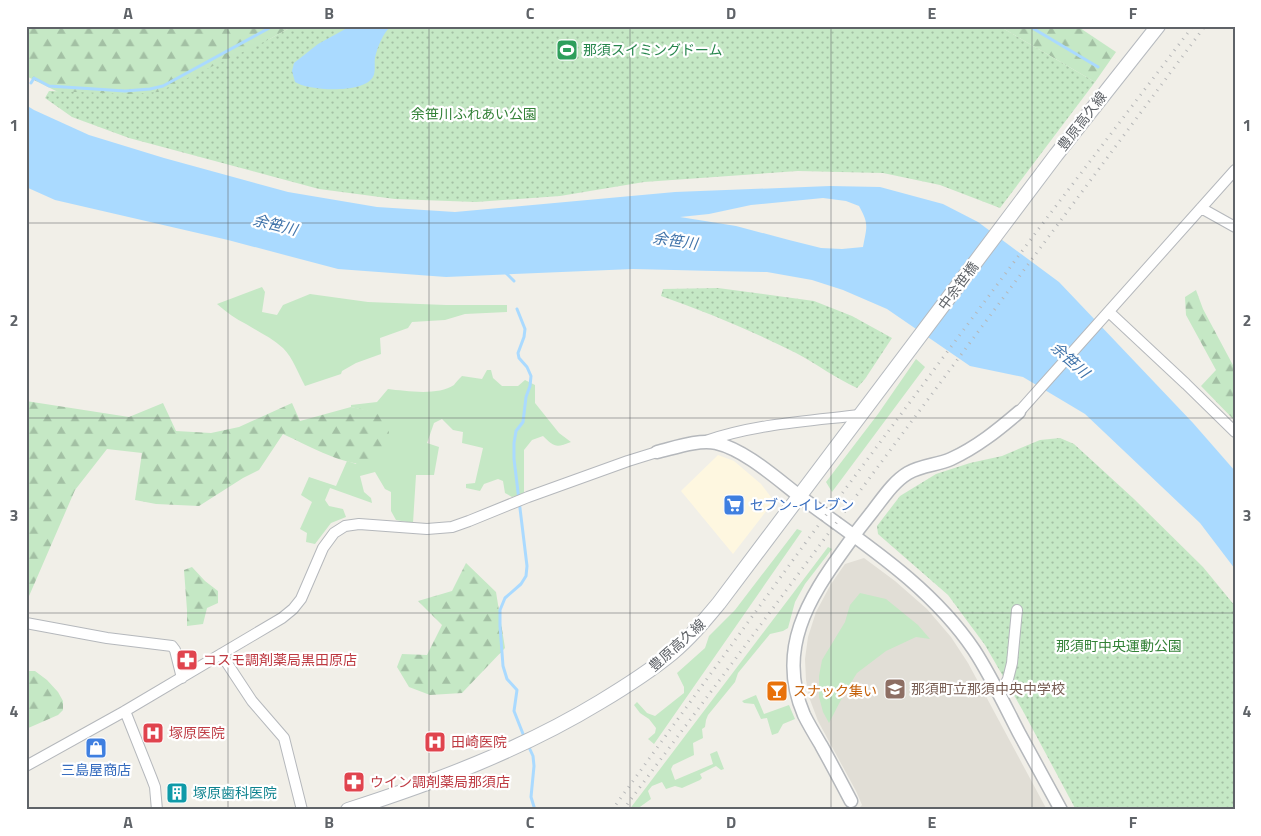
<svg xmlns="http://www.w3.org/2000/svg" width="1261" height="836" font-family="'Titillium Web','Noto Sans JP',sans-serif">
  <style>
    .commercial { fill: #fef7e0 }
    .education { fill: #e1ded6 }
    .green { fill: #c5e8c5 }
    .forest { fill: url(#forest-firs) }
    .park { fill: url(#park-dots) }
    .water { fill: #aadaff; fill-rule: evenodd }
    .lines { fill: none; stroke-linecap: round; stroke-linejoin: round }
    .stream { stroke: #aadaff; stroke-width: 3 }
    .minor-casing { stroke: #b5b8bc; stroke-width: 12 }
    .tertiary-casing { stroke: #b5b8bc; stroke-width: 15 }
    .secondary-casing { stroke: #b6babf; stroke-width: 16 }
    .minor { stroke: #fff; stroke-width: 10 }
    .tertiary { stroke: #fff; stroke-width: 12 }
    .secondary { stroke: #fff; stroke-width: 14 }
    .rail { stroke: #b6b7b8; stroke-width: 3; stroke-dasharray: 1 6; stroke-linecap: butt }
    .grid { fill: none; stroke: #5f6368; stroke-width: 1; stroke-opacity: 0.55 }
    .labels { text-anchor: middle; stroke-width: 4.5; stroke-linejoin: round; paint-order: stroke }
    .leisure-label { font-size: 14px; fill: #27864d; stroke: #fff; text-anchor: start }
    .park-label { font-size: 14px; fill: #348238; stroke: #fff }
    .street-label { font-size: 14px; fill: #5f6368; stroke: #fff }
    .shop-label { font-size: 14px; fill: #366cbe; stroke: #fff; text-anchor: start }
    .health-label { font-size: 14px; fill: #be3a42; stroke: #fff; text-anchor: start }
    .education-label { font-size: 14px; fill: #785e54; stroke: #fff; text-anchor: start }
    .food-label { font-size: 14px; fill: #c56008; stroke: #fff; text-anchor: start }
    .culture-label { font-size: 14px; fill: #0d838f; stroke: #fff; text-anchor: start }
    .water-label { font-size: 15px; font-style: italic; fill: #4174aa; stroke: #fff }
    .neatline { fill: none; stroke: #5f6368; stroke-width: 2 }
    .grid-label { font-size: 16px; text-anchor: middle; font-weight: bold; fill: #5f6368 }
  </style>
  <defs>
    <pattern id="forest-firs" width="22" height="20" patternUnits="userSpaceOnUse" patternTransform="scale(1.25)"><rect width="22" height="20" fill="#c5e8c5"/><path d="M5 1l3.5 6h-7zM16 11l3.5 6h-7z" fill="#a3c0a4"/></pattern>
    <pattern id="park-dots" width="8" height="8" patternUnits="userSpaceOnUse" patternTransform="scale(1.25)"><rect width="8" height="8" fill="#c5e8c5"/><path d="M2 2h.1M6 6h.1" fill="none" stroke="#a3c0a4" stroke-width="1.8" stroke-linecap="round"/></pattern>
  </defs>
  <rect width="100%" height="100%" fill="#f1efe8"/>
  <path class="commercial" d="M 718,455 L 734,461 L 761,484 L 774,501 L 733,554 L 681,491 Z"/>
  <path class="education" d="M 864,558 L 895,581 L 927,609 L 951,637 L 968,663 L 1047,810 L 860,810 L 859,808 L 862,805 L 856,791 L 818,721 L 809,697 L 806,680 L 805,659 L 808,637 L 816,612 L 831,584 L 845,564 Z"/>
  <path class="green" d="M 262,287 L 265,292 L 262,312 L 277,315 L 283,305 L 310,294 L 368,302 L 446,305 L 507,305 L 507,312 L 465,314 L 445,320 L 412,322 L 408,328 L 380,338 L 381,354 L 356,363 L 342,371 L 341,374 L 305,386 C 298,373 293,358 283,348 C 272,338 259,332 246,324 C 236,319 226,312 217,304 Z
    M 916,359 L 925,367 L 832,492 L 826,482 L 878,414 Z
    M 487,370 L 491,370 L 493,378 L 502,386 L 518,386 L 525,380 L 535,385 L 535,403 L 559,433 L 571,442 C 556,448 554,447 543,436 L 532,440 L 524,450 L 524,494 L 512,497 L 505,493 L 503,481 L 498,479 L 484,484 L 480,491 L 466,488 L 466,484 L 475,483 L 483,448 L 462,443 L 463,432 L 453,430 L 442,419 L 434,423 L 427,443 L 439,447 L 434,475 L 416,475 L 413,523 L 396,520 L 391,511 L 391,492 L 385,489 L 375,472 L 360,476 L 364,492 L 371,498 L 372,503 L 330,488 L 325,500 L 329,506 L 343,509 L 346,517 L 331,523 L 315,544 L 306,542 L 307,533 L 300,529 L 312,502 L 301,495 L 309,477 L 336,486 L 347,461 L 356,464 L 377,413 L 351,407 L 351,405 L 377,402 L 388,389 C 406,391 438,396 454,385 C 456,382 459,379 462,376 L 482,379 Z
    M 797,529 L 802,531 L 654,744 L 648,739 L 655,733 L 656,728 L 649,719 L 640,713 L 634,705 L 637,702 L 647,713 L 655,716 L 684,693 L 684,687 L 677,673 L 705,648 L 709,636 L 735,610 Z
    M 828,547 L 832,549 L 805,584 L 795,602 L 788,628 L 783,631 L 770,634 L 738,673 L 735,682 L 708,715 L 706,720 L 705,727 L 702,729 L 703,738 L 693,743 L 694,755 L 673,765 L 671,769 L 675,780 L 713,764 L 710,754 L 717,751 L 724,769 L 721,770 L 716,766 L 700,774 L 702,778 L 700,780 L 682,788 L 675,786 L 666,789 L 662,782 L 652,786 L 648,791 L 651,799 L 637,809 L 637,810 L 629,810 Z
    M 860,593 L 886,599 L 918,625 L 930,639 L 916,637 L 886,651 L 857,673 L 844,694 L 829,723 L 823,712 L 819,697 L 819,676 L 822,660 L 845,622 L 850,605 Z
    M 756,695 L 764,714 L 789,705 L 795,719 L 783,724 L 778,733 L 772,735 L 767,718 L 761,719 L 754,704 L 744,703 L 742,701 Z"/>
  <path class="forest" d="M 26,26 L 293,26 L 268,40 L 238,99 L 66,96 L 26,76 Z
    M 999,26 L 1077,26 L 1116,52 L 1095,82 Z
    M 1196,290 L 1203,309 L 1235,369 L 1235,421 L 1201,386 L 1216,370 L 1186,315 L 1185,297 Z
    M 26,401 L 129,417 L 163,403 L 176,431 L 211,433 L 239,427 L 292,403 L 300,421 L 351,407 L 377,412 L 389,432 L 386,456 C 381,458 375,463 369,464 C 346,467 305,444 283,434 L 259,470 L 243,478 L 199,506 L 156,504 L 135,500 L 142,453 L 107,449 L 75,490 L 26,603 Z
    M 466,563 L 496,592 L 505,648 L 462,693 L 430,695 L 409,687 L 397,667 L 402,654 L 427,655 L 442,625 L 418,601 L 452,591 Z
    M 192,567 L 205,581 L 218,591 L 218,603 L 207,608 L 203,624 L 187,626 L 187,610 L 184,570 Z
    M 26,671 L 35,671 L 47,680 L 58,692 L 63,701 L 63,710 L 58,715 L 26,729 Z"/>
  <path class="park" d="M 293,26 L 999,26 L 1095,82 L 1000,208 L 940,185 L 883,173 L 798,171 L 644,182 L 560,196 L 476,202 L 395,199 L 319,189 L 129,138 L 72,117 L 45,98 L 49,91 L 129,94 L 158,92 L 268,40 Z
    M 718,288 L 763,294 L 814,301 L 852,316 L 892,338 L 865,379 L 857,388 C 835,378 817,364 796,353 C 752,331 707,312 661,296 L 663,289 Z
    M 1060,438 L 1074,444 L 1134,499 L 1203,567 L 1235,606 L 1235,810 L 1076,810 L 1023,711 L 985,645 L 948,595 L 878,534 L 877,526 L 900,496 L 936,474 L 970,463 L 1002,456 L 1040,440 Z"/>
  <path class="water" d="M 391,26 C 383,33 377,48 375,58 C 374,64 376,71 373,77 C 363,94 309,91 295,82 L 292,71 L 294,63 L 318,44 L 349,27 Z
    M 26,105 L 34,110 L 89,135 L 164,158 L 288,192 L 377,207 L 455,212 L 675,192 L 830,186 L 880,187 L 943,204 L 978,222 L 1059,282 L 1193,423 L 1235,471 L 1235,569 L 1200,523 L 1085,414 L 1023,377 L 970,366 L 887,309 L 843,290 L 812,280 L 767,272 L 714,271 L 633,269 L 446,277 L 338,269 L 228,240 L 55,200 L 26,187 ZM 823,198 L 846,201 L 859,206 C 869,224 867,226 863,247 L 842,249 L 821,248 L 789,240 L 736,226 L 680,217 L 709,214 L 751,205 Z"/>
  <g class="lines">
    <path class="stream" d="M 1029,26 L 1098,67
      M 31,83 L 34,78 L 49,86 L 125,91 L 150,89 L 163,86 L 273,26
      M 506,273 L 514,281
      M 517,309 L 525,329 L 524,337 L 518,353 L 519,358 L 527,367 L 531,376 L 530,386 L 526,397 L 523,422 L 516,431 L 514,443 L 514,459 L 527,566 L 526,576 L 521,584 L 505,598 L 500,610 L 500,626 L 503,666 L 507,679 L 517,690 L 514,711 L 525,739
      M 528,745 L 533,756 L 534,766 L 531,797 L 535,810"/>
    <g class="minor-casing">
      <path id="minor" d="M 1201,208 L 1235,227
        M 1109,312 L 1186,384 L 1235,432
        M 1019,412 L 1235,170
        M 706,441 C 755,424 809,421 860,415
        M 26,623 L 107,638 L 172,646 L 175,650 L 182,678
        M 221,654 L 252,701 L 284,738 L 302,810
        M 1000,695 L 1008,679 L 1012,663 L 1017,610
        M 125,711 L 152,779 L 155,787 L 157,810
        M 26,766 L 125,711 L 282,618 L 293,609 L 301,599 L 323,548 L 334,533 L 345,526 L 359,524 L 427,529 L 452,527 L 469,521 L 528,497 L 628,461 L 657,452"/>
    </g>
    <g class="tertiary-casing">
      <path id="tertiary" d="M 657,452 C 674,448 699,439 716,443 C 746,450 778,480 802,498 C 863,543 931,586 974,650 C 991,676 1005,706 1019,733 C 1033,759 1047,784 1061,810
        M 851,801 C 841,782 831,763 821,745 C 815,735 809,725 804,715 C 776,650 808,599 845,548 C 854,535 863,523 872,512 C 883,498 893,482 908,473 C 922,465 938,465 951,459 C 977,447 998,430 1019,412"/>
    </g>
    <g class="secondary-casing">
      <path id="secondary" d="M 348,810 C 435,782 521,750 600,702 C 625,687 650,671 672,653 C 690,638 704,621 719,603 L 1056,155 L 1158,26"/>
    </g>
    <use href="#minor" class="minor"/>
    <use href="#tertiary" class="tertiary"/>
    <use href="#secondary" class="secondary"/>
    <path class="rail" d="M 612,810 L 809,538 L 1040,227 L 1193,26
      M 623,810 L 736,658 L 1205,26"/>
  </g>
  <path class="grid" d="M 228,26 L 228,810M 429,26 L 429,810M 630,26 L 630,810M 831,26 L 831,810M 1032,26 L 1032,810M 26,223 L 1235,223M 26,418 L 1235,418M 26,613 L 1235,613"/>
  <defs>
    <g id="stadium-square" transform="scale(1.125)"><rect x="-9" y="-9" width="18" height="18" rx="4" fill="#2e9e5b" stroke="#fff"/><path d="M0-5a6.5 5 0 1 0 0 10a6.5 5 0 1 0 0-10ZM-3.5-1.8h7v3.6h-7Z" fill="#fff"/></g>
    <g id="supermarket-square" transform="scale(1.125)"><rect x="-9" y="-9" width="18" height="18" rx="4" fill="#3f7fe0" stroke="#fff"/><path d="M-6-5.5h2.5l.6 2H6L4.5 2H-2.5L-4.4-4H-6ZM-1.5 3.2a1.3 1.3 0 1 0 .1 0ZM3 3.2a1.3 1.3 0 1 0 .1 0Z" fill="#fff"/></g>
    <g id="pharmacy-square" transform="scale(1.125)"><rect x="-9" y="-9" width="18" height="18" rx="4" fill="#e0444e" stroke="#fff"/><path d="M-2-6h4v4h4v4h-4v4h-4v-4h-4v-4h4Z" fill="#fff"/></g>
    <g id="school-square" transform="scale(1.125)"><rect x="-9" y="-9" width="18" height="18" rx="4" fill="#8d6e63" stroke="#fff"/><path d="M0-5L7-2L0 1L-7-2ZM-4 1L0 2.5L4 1V4Q0 6-4 4Z" fill="#fff"/></g>
    <g id="bar-square" transform="scale(1.125)"><rect x="-9" y="-9" width="18" height="18" rx="4" fill="#e8710a" stroke="#fff"/><path d="M-6-5H6L.8 .8V4.5H3.5V6h-7V4.5H-.8V.8Z" fill="#fff"/></g>
    <g id="hospital-square" transform="scale(1.125)"><rect x="-9" y="-9" width="18" height="18" rx="4" fill="#e0444e" stroke="#fff"/><path d="M-5-5h3v3.5h4V-5h3V5h-3V1.5h-4V5h-3Z" fill="#fff"/></g>
    <g id="shop-square" transform="scale(1.125)"><rect x="-9" y="-9" width="18" height="18" rx="4" fill="#3f7fe0" stroke="#fff"/><path d="M-5-2.5h2.3a2.7 3.5 0 0 1 5.4 0H5L5.5 6h-11ZM-1.5-2.5h3a1.5 2.3 0 0 0-3 0Z" fill="#fff"/></g>
    <g id="building-square" transform="scale(1.125)"><rect x="-9" y="-9" width="18" height="18" rx="4" fill="#0f9aa8" stroke="#fff"/><path d="M-4-6H4V6H1V3H-1V6H-4ZM-2.5-4.3h1.7v1.8h-1.7ZM.8-4.3h1.7v1.8H.8ZM-2.5-1h1.7V.8h-1.7ZM.8-1h1.7V.8H.8Z" fill="#fff"/></g>
  </defs>
  <g fill-rule="evenodd">
    <use href="#stadium-square" x="567" y="50"/>
    <use href="#supermarket-square" x="734" y="505"/>
    <use href="#pharmacy-square" x="187" y="660"/>
    <use href="#school-square" x="895" y="689"/>
    <use href="#bar-square" x="777" y="691"/>
    <use href="#hospital-square" x="153" y="733"/>
    <use href="#hospital-square" x="435" y="742"/>
    <use href="#shop-square" x="96" y="748"/>
    <use href="#pharmacy-square" x="354" y="782"/>
    <use href="#building-square" x="177" y="793"/>
  </g>
  <g class="labels">
    <g class="leisure-label">
      <text x="583" y="55">那須スイミングドーム</text>
    </g>
    <g class="park-label">
      <text x="474" y="119">余笹川ふれあい公園</text>
      <text x="1119" y="651">那須町中央運動公園</text>
    </g>
    <g class="street-label">
      <text transform="translate(1082 121) rotate(-52)" y="5">豊原高久線</text>
      <text transform="translate(958 286) rotate(-53)" y="5">中余笹橋</text>
      <text transform="translate(677 645) rotate(-42)" y="5">豊原高久線</text>
    </g>
    <g class="shop-label">
      <text x="750" y="510">セブン-イレブン</text>
      <text x="96" y="775" text-anchor="middle">三島屋商店</text>
    </g>
    <g class="health-label">
      <text x="203" y="665">コスモ調剤薬局黒田原店</text>
      <text x="169" y="738">塚原医院</text>
      <text x="451" y="747">田崎医院</text>
      <text x="370" y="787">ウイン調剤薬局那須店</text>
    </g>
    <g class="education-label">
      <text x="911" y="694">那須町立那須中央中学校</text>
    </g>
    <g class="food-label">
      <text x="793" y="696">スナック集い</text>
    </g>
    <g class="culture-label">
      <text x="193" y="798">塚原歯科医院</text>
    </g>
    <g class="water-label">
      <text transform="translate(275 225) rotate(14)" y="5">余笹川</text>
      <text transform="translate(675 241) rotate(8)" y="5">余笹川</text>
      <text transform="translate(1070 360) rotate(42)" y="5">余笹川</text>
    </g>
  </g>
  <rect width="1261" height="836" fill="none" stroke="#ffffff" stroke-width="55"/>
  <rect x="28" y="28" width="1206" height="780" class="neatline"/>
  <g class="grid-label">
    <text x="128" y="19">A</text>
    <text x="329" y="19">B</text>
    <text x="530" y="19">C</text>
    <text x="731" y="19">D</text>
    <text x="932" y="19">E</text>
    <text x="1133" y="19">F</text>
    <text x="14" y="131">1</text>
    <text x="1247" y="131">1</text>
    <text x="14" y="326">2</text>
    <text x="1247" y="326">2</text>
    <text x="14" y="521">3</text>
    <text x="1247" y="521">3</text>
    <text x="14" y="717">4</text>
    <text x="1247" y="717">4</text>
    <text x="128" y="828">A</text>
    <text x="329" y="828">B</text>
    <text x="530" y="828">C</text>
    <text x="731" y="828">D</text>
    <text x="932" y="828">E</text>
    <text x="1133" y="828">F</text>
  </g>
</svg>
